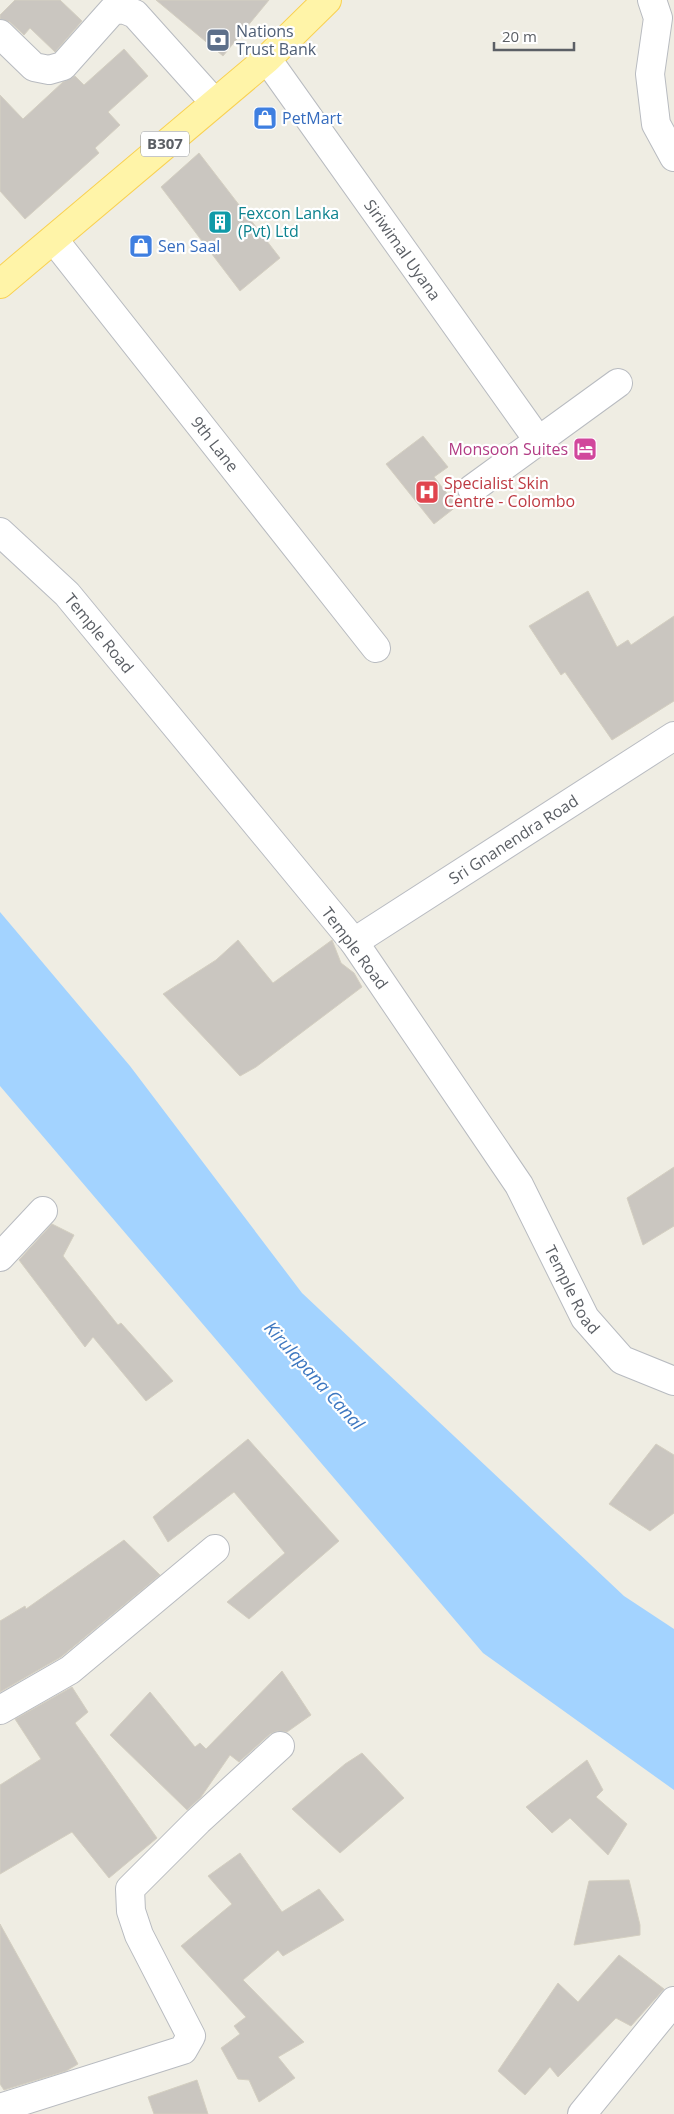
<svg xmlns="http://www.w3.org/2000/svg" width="674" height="2114" font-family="'Open Sans',sans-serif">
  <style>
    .water { fill: #a3d3ff }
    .building { fill: #cac6c0; stroke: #d4cfc1 }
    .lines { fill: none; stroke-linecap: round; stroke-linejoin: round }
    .street-casing { stroke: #b8bbc0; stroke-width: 30 }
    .secondary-casing { stroke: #b9bcc2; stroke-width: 30 }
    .primary-casing { stroke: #f9d152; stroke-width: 30 }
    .street { stroke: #fff; stroke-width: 28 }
    .secondary { stroke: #fff; stroke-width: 28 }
    .primary { stroke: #fff4a8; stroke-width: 28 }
    .labels { text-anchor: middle; stroke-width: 4.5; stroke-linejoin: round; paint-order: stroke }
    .shield { fill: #fff; stroke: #8c8f93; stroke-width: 1 }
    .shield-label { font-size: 15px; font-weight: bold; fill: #5b5f65 }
    .service-label { font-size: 16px; fill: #4e5e75; stroke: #fff; text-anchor: start }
    .shop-label { font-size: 16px; fill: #366cbe; stroke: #fff; text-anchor: start }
    .culture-label { font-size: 16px; fill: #0d838f; stroke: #fff; text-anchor: start }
    .street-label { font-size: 16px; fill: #5b5f65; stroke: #fff }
    .hotel-label { font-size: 16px; fill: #b23c85; stroke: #fff; text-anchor: end }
    .health-label { font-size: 16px; fill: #be3a42; stroke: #fff; text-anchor: start }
    .water-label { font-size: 18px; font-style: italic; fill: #3d77c0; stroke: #fff }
  </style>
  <rect width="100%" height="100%" fill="#efede3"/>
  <path class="water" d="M 0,912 L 130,1066 L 302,1293 L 624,1596 L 674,1629 L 674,1790 L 483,1653 L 0,1086 Z"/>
  <path class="building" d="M 15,0 L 60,0 L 82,21 L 55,52 L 30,28 L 24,35 L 10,22 L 0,19 L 0,15 Z
    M 156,0 L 269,0 L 223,56 Z
    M 124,49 L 148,76 L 108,112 L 120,125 L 95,148 L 99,153 L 25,219 L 0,191 L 0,95 L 23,119 L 63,82 L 75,76 L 84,85 Z
    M 199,153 L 280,258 L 240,291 L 161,187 Z
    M 423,436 L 448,467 L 434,477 L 457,506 L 434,524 L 386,464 Z
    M 588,591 L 617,647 L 628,640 L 631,645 L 674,616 L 674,701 L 612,740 L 565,672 L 561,675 L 529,626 Z
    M 238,940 L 273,983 L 332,940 L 341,963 L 354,973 L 362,987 L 256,1067 L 240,1076 L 163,994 L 216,960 Z
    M 674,1167 L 674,1226 L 643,1245 L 627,1198 Z
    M 52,1224 L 74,1235 L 63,1256 L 118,1325 L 121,1323 L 173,1381 L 146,1401 L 93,1337 L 85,1347 L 19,1260 Z
    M 248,1439 L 339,1541 L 249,1619 L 227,1602 L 285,1553 L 234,1492 L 168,1542 L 153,1517 Z
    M 656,1444 L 674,1455 L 674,1513 L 650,1531 L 609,1504 Z
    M 124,1540 L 160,1575 L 61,1657 L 0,1692 L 0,1621 L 25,1606 L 26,1609 Z
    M 282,1671 L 311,1715 L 287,1732 L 277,1731 L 270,1734 L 239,1762 L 230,1755 L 201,1797 L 187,1810 L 110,1735 L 150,1692 L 195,1747 L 200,1743 L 206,1749 Z
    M 72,1687 L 88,1712 L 75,1723 L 157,1838 L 109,1878 L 72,1832 L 0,1874 L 0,1785 L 41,1759 L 15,1719 Z
    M 362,1753 L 404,1798 L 340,1853 L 292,1809 L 345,1764 Z
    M 587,1760 L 603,1790 L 596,1797 L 627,1824 L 608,1855 L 570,1818 L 552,1833 L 526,1807 Z
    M 240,1853 L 282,1912 L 319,1889 L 344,1920 L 283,1956 L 278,1950 L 243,1980 L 304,2042 L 278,2057 L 295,2078 L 259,2102 L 249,2080 L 238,2079 L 221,2048 L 240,2034 L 234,2026 L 246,2017 L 181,1946 L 232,1904 L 208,1876 Z
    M 629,1880 L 640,1925 L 640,1935 L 574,1945 L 589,1881 Z
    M 0,1924 L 78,2064 L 66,2071 L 4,2090 L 0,2084 Z
    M 619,1955 L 664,1989 L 631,2026 L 616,2018 L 558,2077 L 550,2067 L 525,2095 L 498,2071 L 558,1983 L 578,2002 Z
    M 197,2080 L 208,2114 L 154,2114 L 148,2097 Z"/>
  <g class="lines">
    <g class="street-casing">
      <g id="street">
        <path d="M 652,0 L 658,18 L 650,74 L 656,124 L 674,157"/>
        <path d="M 0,34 L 34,67 L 49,70 L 63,66 L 112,11 L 123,9 L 135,14 L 214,102"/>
        <path id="s1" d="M 267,59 L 538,440"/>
        <path id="s2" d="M 54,240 L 376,648"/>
        <path d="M 472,489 L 618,383"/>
        <path id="s3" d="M 354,942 L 519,1185 L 585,1318 L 622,1360 L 674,1381"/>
        <path d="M 0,1257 L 43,1211"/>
        <path d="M 0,1710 L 70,1670 L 215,1549"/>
        <path d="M 0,2108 L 183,2050 L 191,2036 L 139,1935 L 131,1911 L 130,1889 L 198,1821 L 280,1746"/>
        <path d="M 582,2114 L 674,2001"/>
      </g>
    </g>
    <g class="secondary-casing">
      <g id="secondary">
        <path id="s4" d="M 0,532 L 67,594 L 354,942 L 674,736"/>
      </g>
    </g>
    <g class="primary-casing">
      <path id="primary" d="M 0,284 L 267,59 L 327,0"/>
    </g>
    <use href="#street" class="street"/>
    <use href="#secondary" class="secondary"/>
    <use href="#primary" class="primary"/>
  </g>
  <defs>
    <g id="bank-square" transform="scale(1.25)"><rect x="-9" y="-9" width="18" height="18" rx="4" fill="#5c6f8a" stroke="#fff"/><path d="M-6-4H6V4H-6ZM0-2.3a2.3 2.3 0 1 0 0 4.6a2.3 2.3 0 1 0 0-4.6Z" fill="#fff"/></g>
    <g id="shop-square" transform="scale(1.25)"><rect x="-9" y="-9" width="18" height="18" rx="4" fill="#3f7fe0" stroke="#fff"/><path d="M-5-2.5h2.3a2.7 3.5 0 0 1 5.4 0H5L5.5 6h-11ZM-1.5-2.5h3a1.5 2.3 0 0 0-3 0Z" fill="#fff"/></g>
    <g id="building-square" transform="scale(1.25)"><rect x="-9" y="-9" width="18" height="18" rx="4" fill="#0f9aa8" stroke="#fff"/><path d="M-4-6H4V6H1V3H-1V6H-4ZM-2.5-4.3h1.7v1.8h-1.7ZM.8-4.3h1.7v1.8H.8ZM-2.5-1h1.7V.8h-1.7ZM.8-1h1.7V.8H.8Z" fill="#fff"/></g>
    <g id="hotel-square" transform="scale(1.25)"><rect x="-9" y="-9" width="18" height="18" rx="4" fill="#d1479c" stroke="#fff"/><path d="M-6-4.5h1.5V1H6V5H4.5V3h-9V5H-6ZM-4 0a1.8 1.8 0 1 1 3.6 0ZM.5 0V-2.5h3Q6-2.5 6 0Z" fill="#fff"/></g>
    <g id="hospital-square" transform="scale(1.25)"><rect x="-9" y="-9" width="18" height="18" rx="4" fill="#e0444e" stroke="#fff"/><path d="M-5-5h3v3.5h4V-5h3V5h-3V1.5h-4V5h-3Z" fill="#fff"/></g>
  </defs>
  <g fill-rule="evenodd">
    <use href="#bank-square" x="218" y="40"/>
    <use href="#shop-square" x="265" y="118"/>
    <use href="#building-square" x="220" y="222"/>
    <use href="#shop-square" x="141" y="246"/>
    <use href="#hotel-square" x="585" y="449"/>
    <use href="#hospital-square" x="427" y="492"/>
  </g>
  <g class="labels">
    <rect class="shield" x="141" y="131.5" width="48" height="25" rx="4"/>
    <g class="shield-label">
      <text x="165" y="149">B307</text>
    </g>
    <g class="service-label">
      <text x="236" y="37">Nations<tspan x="236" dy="18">Trust Bank</tspan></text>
    </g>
    <g class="shop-label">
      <text x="282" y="124">PetMart</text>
      <text x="158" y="252">Sen Saal</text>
    </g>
    <g class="culture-label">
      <text x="238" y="219">Fexcon Lanka<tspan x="238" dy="18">(Pvt) Ltd</tspan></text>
    </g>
    <g class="street-label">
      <text dy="6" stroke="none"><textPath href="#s1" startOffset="234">Siriwimal Uyana</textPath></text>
      <text dy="6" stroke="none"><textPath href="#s2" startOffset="260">9th Lane</textPath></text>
      <text dy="6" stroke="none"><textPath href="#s4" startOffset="142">Temple Road</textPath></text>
      <text dy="6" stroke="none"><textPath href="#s4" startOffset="732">Sri Gnanendra Road</textPath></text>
      <text transform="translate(355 948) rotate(53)" y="6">Temple Road</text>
      <text dy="6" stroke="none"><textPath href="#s3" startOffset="411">Temple Road</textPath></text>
    </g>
    <g class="hotel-label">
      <text x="568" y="455">Monsoon Suites</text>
    </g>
    <g class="health-label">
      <text x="444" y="489">Specialist Skin<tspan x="444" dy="18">Centre - Colombo</tspan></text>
    </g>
    <g class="water-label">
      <text transform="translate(314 1376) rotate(48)" y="6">Kirulapana Canal</text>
    </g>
  </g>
  <path d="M494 42v8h80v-8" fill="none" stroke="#5b5f65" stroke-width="2.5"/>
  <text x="502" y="42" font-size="15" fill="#5b5f65" stroke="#ffffff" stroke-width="4" paint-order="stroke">20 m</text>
</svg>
